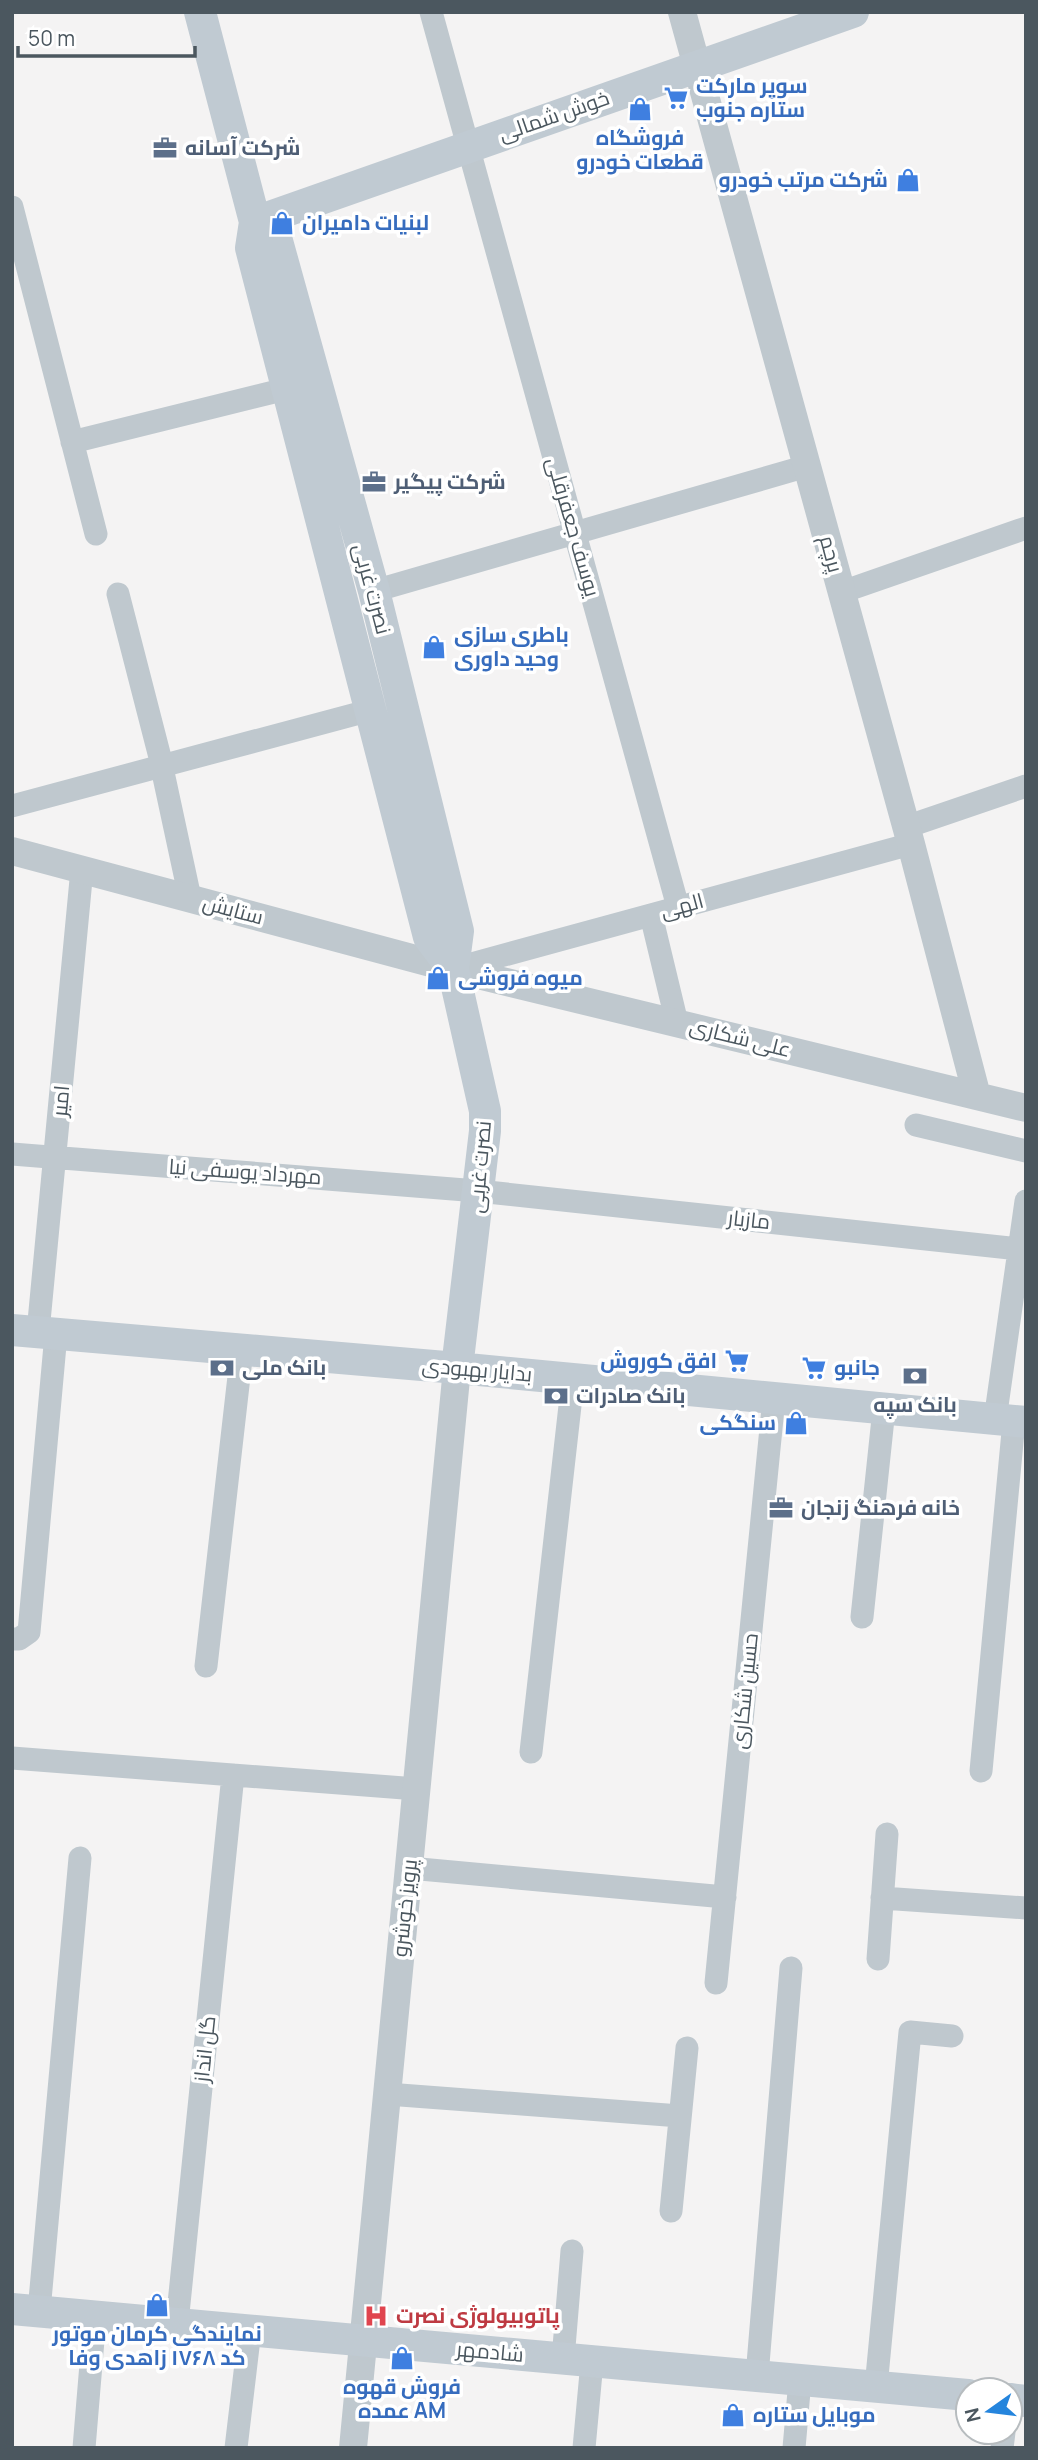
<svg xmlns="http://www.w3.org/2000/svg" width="1038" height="2460" font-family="Manrope,Cairo,sans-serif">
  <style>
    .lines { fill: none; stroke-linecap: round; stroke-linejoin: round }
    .minor { stroke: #bfc8ce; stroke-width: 23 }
    .tertiary { stroke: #bfc8ce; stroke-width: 28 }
    .secondary { stroke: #c0cad2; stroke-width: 32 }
    .labels { text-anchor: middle; stroke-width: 7; stroke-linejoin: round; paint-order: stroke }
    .shop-label { font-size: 21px; font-weight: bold; fill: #366cbe; stroke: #fff; text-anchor: start }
    .street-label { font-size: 21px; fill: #4b575f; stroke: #fff }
    .service-label { font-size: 21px; font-weight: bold; fill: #4e5e75; stroke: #fff; text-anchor: start }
    .health-label { font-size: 21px; font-weight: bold; fill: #be3a42; stroke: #fff; text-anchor: start }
  </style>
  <rect width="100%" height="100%" fill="#f4f3f3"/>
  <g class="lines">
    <path class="minor" d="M 431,12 L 678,907
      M 12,207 L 96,534
      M 72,442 L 286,389
      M 374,591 L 807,466
      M 842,592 L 1026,528
      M 118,594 L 162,765 L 161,763 L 190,898
      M 12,806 L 371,710
      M 906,827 L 1026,786
      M 651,915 L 677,1023
      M 453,969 L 911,844
      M 916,1125 L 1026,1151
      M 12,1154 L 478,1191 L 1019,1249
      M 38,1332 L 82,869
      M 995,1420 L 1026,1201
      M 862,1617 L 884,1409
      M 12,1639 L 19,1639 L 29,1632 L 56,1334
      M 206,1666 L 242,1350
      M 531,1752 L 573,1379
      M 12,1758 L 417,1789
      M 981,1771 L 1014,1421
      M 409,1868 L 725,1897
      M 882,1898 L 1026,1908
      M 878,1959 L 887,1834
      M 716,1983 L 774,1398
      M 387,2094 L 680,2116
      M 671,2211 L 687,2048
      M 39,2311 L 80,1858
      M 177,2323 L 233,1775
      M 563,2359 L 572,2251
      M 757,2376 L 791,1968
      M 876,2387 L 910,2032 L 952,2036
      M 84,2448 L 95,2316
      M 236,2448 L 250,2330
      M 584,2448 L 592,2362
      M 794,2448 L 800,2380
      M 1002,2448 L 1004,2432"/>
    <path class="tertiary" d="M 682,12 L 911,844 L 977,1096
      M 12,851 L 453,969 L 1026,1108
      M 353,2448 L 457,1368"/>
    <path class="secondary" d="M 200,12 L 255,222 L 251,248 L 429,937 L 453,969
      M 255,222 L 277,241 L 374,591 L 458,931 L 453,969 L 485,1111 L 485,1131 L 457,1368
      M 255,222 L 853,12
      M 12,1330 L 457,1368 L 1026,1422
      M 12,2309 L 968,2395
      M 1010,2399 L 1026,2401"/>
  </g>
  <defs>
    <g id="supermarket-bare" transform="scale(1.89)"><path d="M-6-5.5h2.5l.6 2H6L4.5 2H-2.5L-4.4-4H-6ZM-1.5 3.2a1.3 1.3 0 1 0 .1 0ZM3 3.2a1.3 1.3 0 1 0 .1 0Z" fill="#3f7fe0" stroke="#fff" stroke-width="2.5" paint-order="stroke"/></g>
    <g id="shop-bare" transform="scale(1.89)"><path d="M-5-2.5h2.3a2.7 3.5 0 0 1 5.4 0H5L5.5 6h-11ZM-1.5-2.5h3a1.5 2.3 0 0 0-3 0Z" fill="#3f7fe0" stroke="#fff" stroke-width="2.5" paint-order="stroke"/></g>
    <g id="office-bare" transform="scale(1.89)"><path d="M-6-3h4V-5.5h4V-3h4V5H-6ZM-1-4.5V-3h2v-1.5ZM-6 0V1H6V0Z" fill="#5c6f8a" stroke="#fff" stroke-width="2.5" paint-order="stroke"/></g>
    <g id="bank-bare" transform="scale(1.89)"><path d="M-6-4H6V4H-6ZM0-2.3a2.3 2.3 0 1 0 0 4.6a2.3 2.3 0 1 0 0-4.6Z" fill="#5c6f8a" stroke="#fff" stroke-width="2.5" paint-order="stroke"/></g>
    <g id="hospital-bare" transform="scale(1.89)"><path d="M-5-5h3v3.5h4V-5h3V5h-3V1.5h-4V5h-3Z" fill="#e0444e" stroke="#fff" stroke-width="2.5" paint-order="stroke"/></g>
  </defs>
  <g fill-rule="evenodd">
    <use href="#supermarket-bare" x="676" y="98"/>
    <use href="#shop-bare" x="640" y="109"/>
    <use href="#office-bare" x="165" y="148"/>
    <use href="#shop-bare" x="908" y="180"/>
    <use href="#shop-bare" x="282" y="223"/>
    <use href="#office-bare" x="374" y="482"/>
    <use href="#shop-bare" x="434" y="647"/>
    <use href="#shop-bare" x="438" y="978"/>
    <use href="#supermarket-bare" x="737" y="1361"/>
    <use href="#bank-bare" x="222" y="1368"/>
    <use href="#supermarket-bare" x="814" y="1368"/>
    <use href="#bank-bare" x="915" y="1376"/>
    <use href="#bank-bare" x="556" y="1396"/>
    <use href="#shop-bare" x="796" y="1423"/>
    <use href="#office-bare" x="781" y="1508"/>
    <use href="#shop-bare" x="157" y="2305"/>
    <use href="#hospital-bare" x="376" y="2316"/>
    <use href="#shop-bare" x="402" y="2358"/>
    <use href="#shop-bare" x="733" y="2415"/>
  </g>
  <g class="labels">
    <g class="shop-label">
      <text x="696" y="93">سوپر مارکت<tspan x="696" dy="24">ستاره جنوب</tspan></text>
      <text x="640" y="145" text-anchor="middle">فروشگاه<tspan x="640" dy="24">قطعات خودرو</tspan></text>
      <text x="888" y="187" text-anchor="end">شرکت مرتب خودرو</text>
      <text x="302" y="230">لبنیات دامیران</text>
      <text x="454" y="642">باطری سازی<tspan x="454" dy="24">وحید داوری</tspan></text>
      <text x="458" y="985">میوه فروشی</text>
      <text x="717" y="1368" text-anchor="end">افق کوروش</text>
      <text x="834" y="1375">جانبو</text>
      <text x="776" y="1430" text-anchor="end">سنگکی</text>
      <text x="157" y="2341" text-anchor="middle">نمایندگی کرمان موتور<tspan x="157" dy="24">کد ۱۷۶۸ زاهدی وفا</tspan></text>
      <text x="402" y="2394" text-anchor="middle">فروش قهوه<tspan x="402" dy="24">عمده AM</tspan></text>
      <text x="753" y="2422">موبایل ستاره</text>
    </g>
    <g class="street-label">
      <text transform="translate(554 116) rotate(-19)" y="7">خوش شمالی</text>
      <text transform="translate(573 527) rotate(74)" y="7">یوسف جعفرقلی</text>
      <text transform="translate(831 554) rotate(75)" y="7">پرچم</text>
      <text transform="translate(372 589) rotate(75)" y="7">نصرت غربی</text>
      <text transform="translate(682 906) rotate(-15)" y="7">الهی</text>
      <text transform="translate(233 910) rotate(15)" y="7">ستایش</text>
      <text transform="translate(740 1038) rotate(14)" y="7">علی شکاری</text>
      <text transform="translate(61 1101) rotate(-85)" y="7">امیر</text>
      <text transform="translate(480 1167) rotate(-85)" y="7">نصرت غربی</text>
      <text transform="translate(245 1172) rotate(4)" y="7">مهرداد یوسفی نیا</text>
      <text transform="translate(749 1220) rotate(6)" y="7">مازیار</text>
      <text transform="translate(477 1370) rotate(5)" y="7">بدایار بهبودی</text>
      <text transform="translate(745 1691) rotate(-84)" y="7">حسین شکاری</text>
      <text transform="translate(405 1908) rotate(-84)" y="7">پرویز خوشرو</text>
      <text transform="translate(205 2049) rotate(-84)" y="7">گل انداز</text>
      <text transform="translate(490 2352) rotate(5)" y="7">شادمهر</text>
    </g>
    <g class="service-label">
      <text x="185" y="155">شرکت آسانه</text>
      <text x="394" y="489">شرکت پیگیر</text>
      <text x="242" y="1375">بانک ملی</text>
      <text x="576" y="1403">بانک صادرات</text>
      <text x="915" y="1412" text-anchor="middle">بانک سپه</text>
      <text x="801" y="1515">خانه فرهنگ زنجان</text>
    </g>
    <g class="health-label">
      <text x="396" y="2323">پاتوبیولوژی نصرت</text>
    </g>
  </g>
  <rect width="1038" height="2460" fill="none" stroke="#4b575f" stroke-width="28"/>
  <g transform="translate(989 2411) rotate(256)"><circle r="33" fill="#ffffff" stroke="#b7bcbf" stroke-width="2"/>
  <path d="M0-5L12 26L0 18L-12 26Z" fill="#2585dd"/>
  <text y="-10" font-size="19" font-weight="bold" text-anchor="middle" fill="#4b575f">N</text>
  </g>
  <path d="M18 46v10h177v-10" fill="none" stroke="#4b575f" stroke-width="3.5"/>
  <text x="28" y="46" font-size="21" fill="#4b575f" stroke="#ffffff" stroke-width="5" paint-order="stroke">50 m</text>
</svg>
